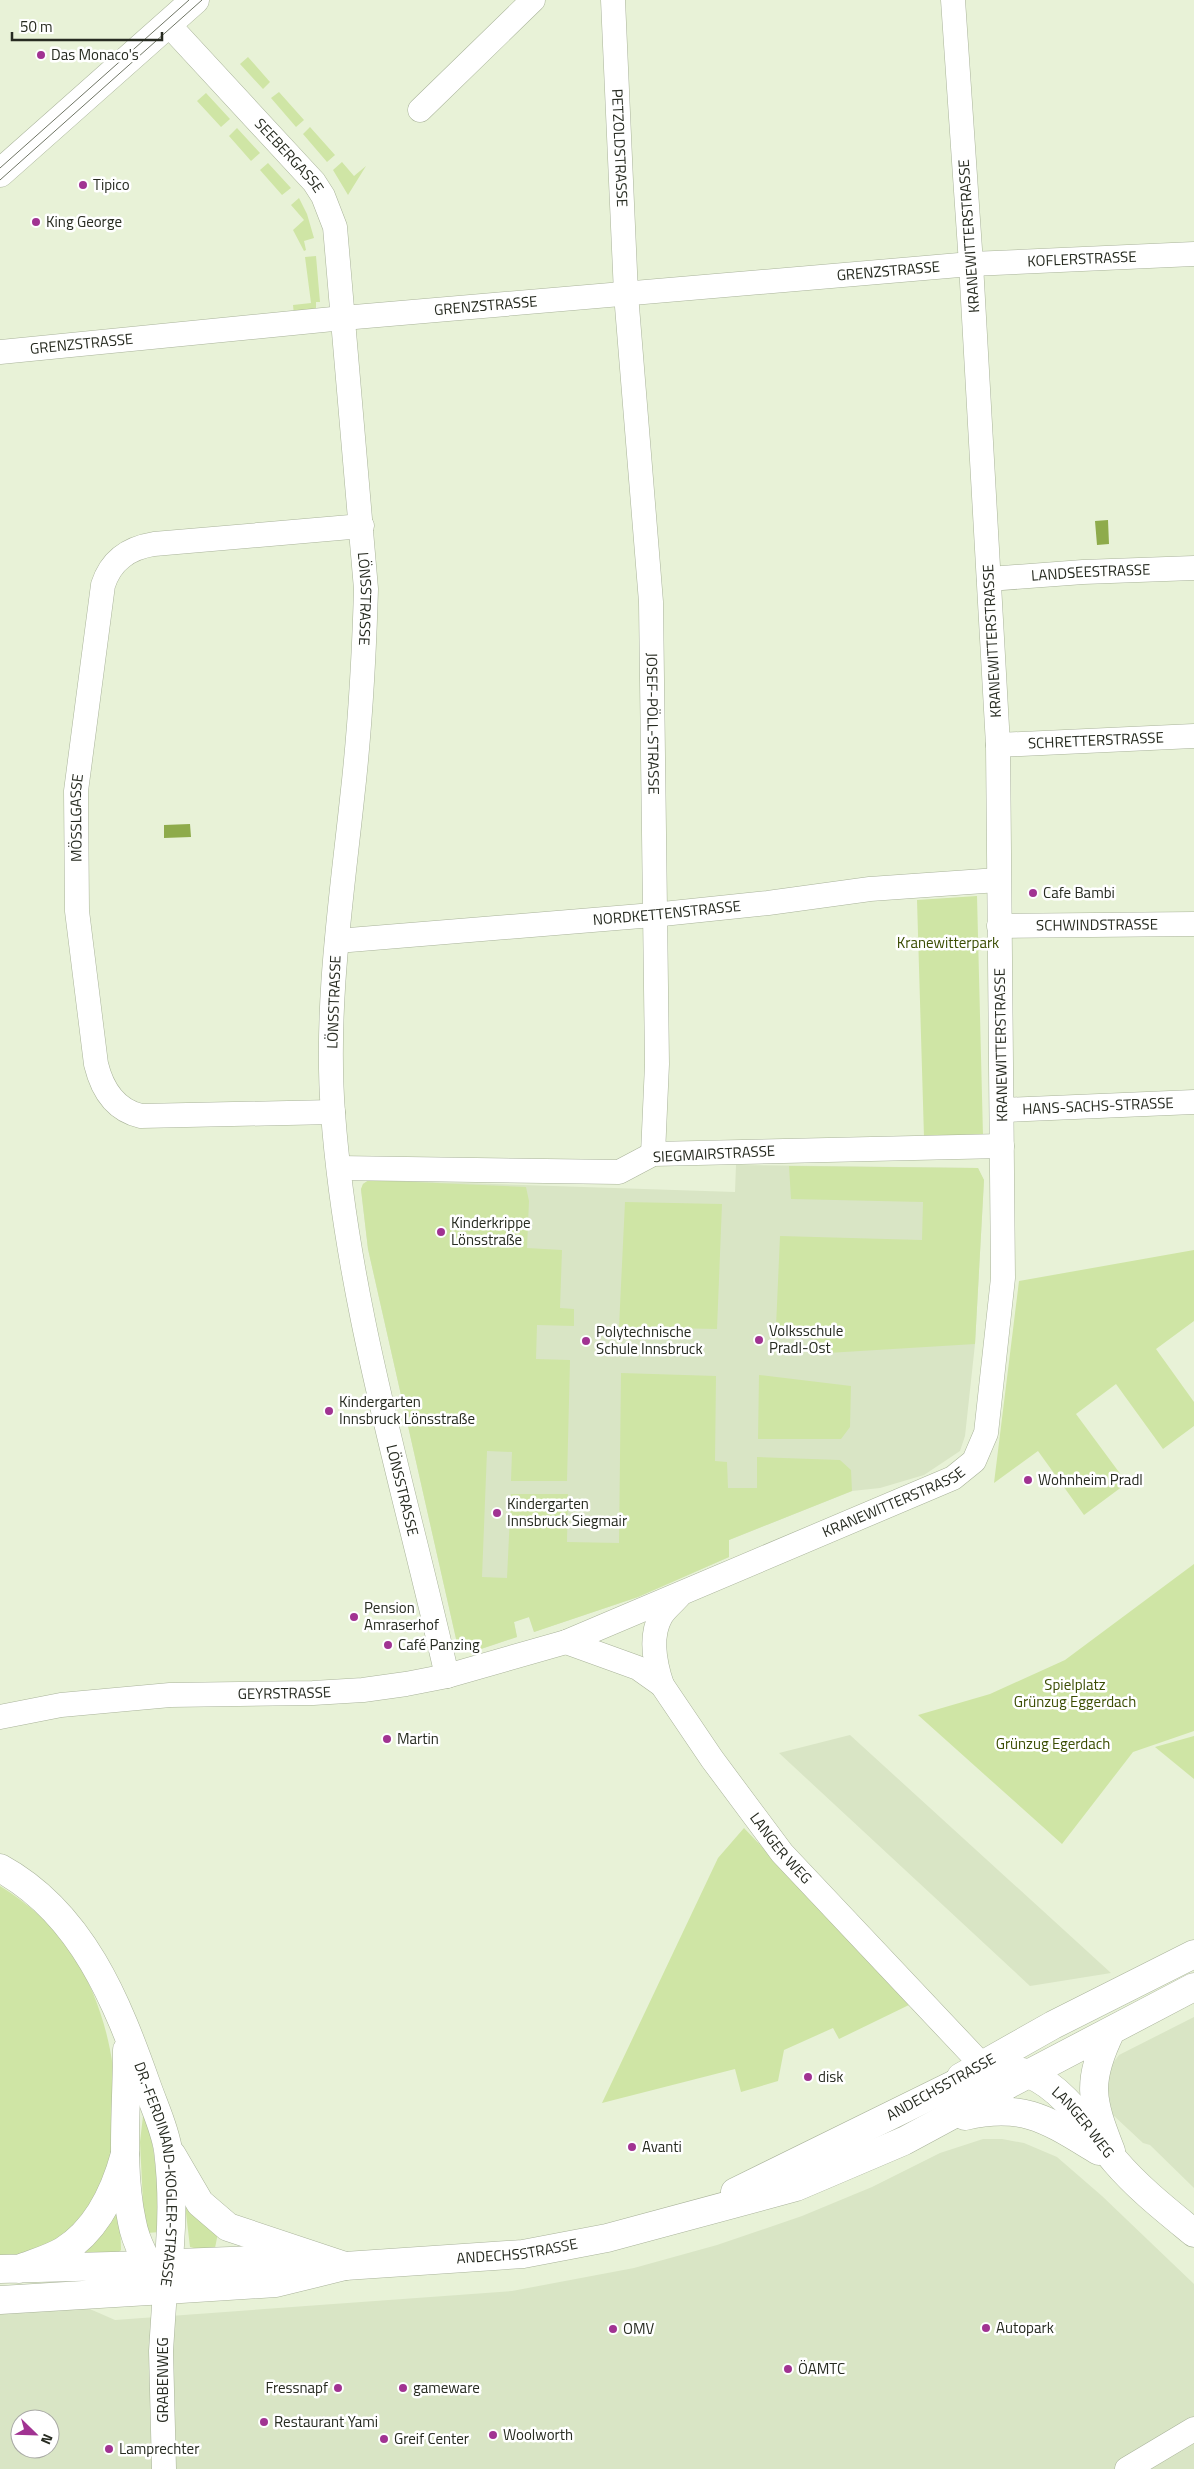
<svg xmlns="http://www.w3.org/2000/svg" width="1194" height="2469" font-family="'Titillium Web',sans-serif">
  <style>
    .built { fill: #d9e5c5; fill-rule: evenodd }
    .green { fill: #cfe5a5 }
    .water { fill: #8eab4b }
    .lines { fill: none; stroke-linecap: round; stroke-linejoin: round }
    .minor-casing { stroke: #a9b39a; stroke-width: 25 }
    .tertiary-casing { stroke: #a9b39a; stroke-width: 29 }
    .secondary-casing { stroke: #a9b39a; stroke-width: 29 }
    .primary-casing { stroke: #a9b39a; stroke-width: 29 }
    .minor { stroke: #fff; stroke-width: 24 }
    .tertiary { stroke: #fff; stroke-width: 28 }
    .secondary { stroke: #fff; stroke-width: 28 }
    .primary { stroke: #fff; stroke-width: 28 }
    .tram { stroke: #6f7565; stroke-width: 1 }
    .poi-dot { fill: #a13392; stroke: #fff; stroke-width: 2 }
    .labels { text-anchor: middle; stroke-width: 5; stroke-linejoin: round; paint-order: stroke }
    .poi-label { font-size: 15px; fill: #272b21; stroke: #fff; text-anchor: start }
    .street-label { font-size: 15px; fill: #272b21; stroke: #fff }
    .park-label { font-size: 15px; fill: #3b4d03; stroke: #fff }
  </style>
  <rect width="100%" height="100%" fill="#e8f2d7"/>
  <path class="built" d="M 736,1165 L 978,1168 L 984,1180 L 975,1344 L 965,1436 L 960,1451 L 924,1475 L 880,1488 L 852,1491 L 729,1540 L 729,1557 L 638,1597 L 534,1632 L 529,1617 L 514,1622 L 517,1637 L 475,1651 L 464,1651 L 457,1643 L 368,1249 L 361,1190 L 363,1184 L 369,1180 L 735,1192 Z
    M 850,1735 L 1111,1973 L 1030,1986 L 779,1753 Z
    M 1194,2017 L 1194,2188 L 1150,2145 L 1143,2143 L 1113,2115 L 1110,2110 L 1105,2081 L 1110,2067 L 1119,2055 Z
    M 983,2139 L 1002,2139 L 1024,2143 L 1057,2157 L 1102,2196 L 1194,2284 L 1194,2469 L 0,2469 L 0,2312 L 83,2306 L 115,2320 L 512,2291 L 634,2268 L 717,2245 L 802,2216 L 872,2187 L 940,2153 ZM 20,2419 L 50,2419 L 50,2449 L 20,2449 Z"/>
  <path class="green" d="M 248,57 L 270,82 L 263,89 L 240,64 Z
    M 279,92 L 304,120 L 296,127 L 271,98 Z
    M 206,93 L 230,119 L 221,127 L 197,101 Z
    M 310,127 L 335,155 L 327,162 L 303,134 Z
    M 237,128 L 260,153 L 251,161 L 229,136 Z
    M 342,162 L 354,176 L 366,166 L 348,195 L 333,170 Z
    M 268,163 L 291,188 L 282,195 L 260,170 Z
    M 299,198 L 307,214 L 314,238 L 304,241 L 306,250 L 304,251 L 293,230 L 304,220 L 291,205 Z
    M 316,256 L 320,302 L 316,302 L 316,312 L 294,315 L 293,305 L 311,303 L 305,257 Z
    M 977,896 L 983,1136 L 924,1137 L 917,900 Z
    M 789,1166 L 978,1168 L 984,1180 L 975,1344 L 811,1354 L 812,1328 L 776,1327 L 780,1236 L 922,1240 L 923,1202 L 791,1199 Z
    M 369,1180 L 526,1187 L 529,1201 L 527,1248 L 562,1250 L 560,1308 L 574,1309 L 574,1326 L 537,1325 L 536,1359 L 570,1360 L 567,1481 L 511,1481 L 512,1452 L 487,1451 L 482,1577 L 507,1578 L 511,1494 L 568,1494 L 567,1542 L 619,1543 L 621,1373 L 716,1376 L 715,1461 L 727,1462 L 728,1488 L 757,1488 L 757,1457 L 840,1460 L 851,1470 L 852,1491 L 729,1540 L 729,1557 L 638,1597 L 534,1632 L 529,1617 L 514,1622 L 517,1637 L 475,1651 L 464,1651 L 457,1643 L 368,1249 L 361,1189 L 363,1184 Z
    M 625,1202 L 722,1204 L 717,1329 L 619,1327 Z
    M 1194,1250 L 1194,1321 L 1156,1349 L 1194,1402 L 1194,1426 L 1163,1449 L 1116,1384 L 1076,1414 L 1127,1483 L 1084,1515 L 1038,1451 L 994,1483 L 1019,1281 Z
    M 759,1375 L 851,1386 L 850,1427 L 841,1439 L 758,1439 Z
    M 1194,1564 L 1194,1731 L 1133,1752 L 1062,1844 L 918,1715 L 990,1694 L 1065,1660 Z
    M 1194,1736 L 1194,1779 L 1155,1747 Z
    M 744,1828 L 911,2004 L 839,2039 L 833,2028 L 784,2050 L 778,2081 L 741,2092 L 735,2069 L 602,2103 L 718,1858 Z
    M 0,1886 C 29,1904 56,1927 74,1956 C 119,2029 133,2138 88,2214 C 82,2225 65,2238 55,2245 C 43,2253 14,2257 0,2261 Z
    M 143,2116 C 155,2126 160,2213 160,2232 L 147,2233 L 144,2223 L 140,2142 Z
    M 185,2205 L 218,2233 L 215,2248 L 198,2249 L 190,2247 Z
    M 111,2212 L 120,2214 L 121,2250 L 119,2252 L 85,2256 L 79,2251 Z"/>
  <path class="water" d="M 1108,520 L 1109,544 L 1097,545 L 1095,521 Z
    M 190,824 L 191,837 L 164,838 L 164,825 Z"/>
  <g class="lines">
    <g class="minor-casing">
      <g id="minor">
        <path id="s1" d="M 613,0 L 626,294 L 651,602 L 657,1064 L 653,1154"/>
        <path id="s2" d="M 168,24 L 314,182 L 323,196 L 335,227 L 366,589 C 364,659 360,729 352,799 C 341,902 325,1008 333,1113 C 347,1304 405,1489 447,1676"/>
        <path d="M 420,110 L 533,0"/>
        <path id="s3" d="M 0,352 L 343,318 L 971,264 L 1194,254"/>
        <path id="s4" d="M 989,579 L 1083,572 L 1194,568"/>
        <path id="s5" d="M 998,745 L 1194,736"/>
        <path id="s6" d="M 999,926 L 1194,924"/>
        <path id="s7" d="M 337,941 L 653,915 L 768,903 L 870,889 L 998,880"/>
        <path id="s8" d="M 1003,1110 L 1194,1102"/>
        <path id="s9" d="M 333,1112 L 141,1116 C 115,1110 102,1089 96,1064 L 77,911 L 76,791 L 103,585 C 111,560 129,548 154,544 L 362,526"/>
        <path d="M 339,1168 L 619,1172 L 653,1154 L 1002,1146"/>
        <path id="s10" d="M 566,1642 L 638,1668 L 662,1685 L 712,1759 L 782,1853 L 982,2065"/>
        <path d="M 662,1685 C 655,1664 649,1637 661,1616 C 665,1609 674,1602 679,1596"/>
        <path id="s11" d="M 0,1717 L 61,1705 L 170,1695 L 313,1693 L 363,1690 L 406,1684 L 447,1676 L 566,1642 L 953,1478 L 974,1461 L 986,1433 L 1003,1278 L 998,745 L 971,264 L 953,0"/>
        <path d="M 164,2469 L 161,2351 L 165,2290"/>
        <path d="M 1127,2469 L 1194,2429"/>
      </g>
    </g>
    <g class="tertiary-casing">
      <path id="tertiary" d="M 0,173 L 195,0
        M 1111,2031 C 1086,2082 1091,2100 1111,2151
        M 961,2077 L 1053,2025 L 1194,1954
        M 1009,2084 L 1194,1987"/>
    </g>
    <g class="secondary-casing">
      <g id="secondary">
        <path id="s12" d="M 0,1868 C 82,1913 117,2001 147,2086 C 154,2106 165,2129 168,2150 C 174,2198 172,2243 165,2290"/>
        <path d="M 127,2050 C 127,2107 120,2166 132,2222 C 136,2245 149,2265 161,2284"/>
        <path d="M 965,2116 C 1025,2102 1049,2121 1099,2151"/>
        <path d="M 172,2155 L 200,2203 L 228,2227 L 345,2266"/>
        <path id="s13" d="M 735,2192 L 973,2075 C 991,2072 1011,2067 1029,2074 C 1067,2090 1089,2131 1115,2161 C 1138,2188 1166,2210 1194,2233"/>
        <path d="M 152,2264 L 281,2259 L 299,2261"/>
        <path id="s14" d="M 165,2290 L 276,2283 L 345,2266 L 523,2254 L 607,2238 L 796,2187 L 904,2141 L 1006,2086"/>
      </g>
    </g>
    <g class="primary-casing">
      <path id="primary" d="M 0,2269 L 149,2265
        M 19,2269 C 34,2263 49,2259 63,2251 C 97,2230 115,2191 125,2154
        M 0,2300 L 165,2290"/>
    </g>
    <use href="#minor" class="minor"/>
    <use href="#tertiary" class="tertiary"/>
    <use href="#secondary" class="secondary"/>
    <use href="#primary" class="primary"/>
    <path class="tram" d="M 0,168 L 189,0
      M 0,180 L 202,0"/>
  </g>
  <g class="poi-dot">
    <circle cx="41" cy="55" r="5"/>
    <circle cx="83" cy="185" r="5"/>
    <circle cx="36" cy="222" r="5"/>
    <circle cx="1033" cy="893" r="5"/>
    <circle cx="441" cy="1232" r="5"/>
    <circle cx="759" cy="1340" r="5"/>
    <circle cx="586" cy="1341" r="5"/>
    <circle cx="329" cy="1411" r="5"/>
    <circle cx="1028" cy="1480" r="5"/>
    <circle cx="497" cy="1513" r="5"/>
    <circle cx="354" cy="1617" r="5"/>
    <circle cx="388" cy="1645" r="5"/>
    <circle cx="387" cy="1739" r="5"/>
    <circle cx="808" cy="2077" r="5"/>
    <circle cx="632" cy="2147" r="5"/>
    <circle cx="986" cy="2328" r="5"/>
    <circle cx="613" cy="2329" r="5"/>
    <circle cx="788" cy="2369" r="5"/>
    <circle cx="338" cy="2388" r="5"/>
    <circle cx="403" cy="2388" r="5"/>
    <circle cx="264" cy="2422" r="5"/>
    <circle cx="493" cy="2435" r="5"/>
    <circle cx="384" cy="2439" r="5"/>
    <circle cx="109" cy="2449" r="5"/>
  </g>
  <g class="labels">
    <g class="poi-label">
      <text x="51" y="60">Das Monaco's</text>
      <text x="93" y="190">Tipico</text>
      <text x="46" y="227">King George</text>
      <text x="1043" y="898">Cafe Bambi</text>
      <text x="451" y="1228">Kinderkrippe<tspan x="451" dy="17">Lönsstraße</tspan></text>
      <text x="769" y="1336">Volksschule<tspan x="769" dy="17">Pradl-Ost</tspan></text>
      <text x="596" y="1337">Polytechnische<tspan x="596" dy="17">Schule Innsbruck</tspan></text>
      <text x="339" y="1407">Kindergarten<tspan x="339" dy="17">Innsbruck Lönsstraße</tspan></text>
      <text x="1038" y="1485">Wohnheim Pradl</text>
      <text x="507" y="1509">Kindergarten<tspan x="507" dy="17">Innsbruck Siegmair</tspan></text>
      <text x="364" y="1613">Pension<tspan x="364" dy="17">Amraserhof</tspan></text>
      <text x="398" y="1650">Café Panzing</text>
      <text x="397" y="1744">Martin</text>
      <text x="818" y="2082">disk</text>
      <text x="642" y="2152">Avanti</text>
      <text x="996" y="2333">Autopark</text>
      <text x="623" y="2334">OMV</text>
      <text x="798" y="2374">ÖAMTC</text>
      <text x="328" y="2393" text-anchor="end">Fressnapf</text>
      <text x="413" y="2393">gameware</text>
      <text x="274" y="2427">Restaurant Yami</text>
      <text x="503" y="2440">Woolworth</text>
      <text x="394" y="2444">Greif Center</text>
      <text x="119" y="2454">Lamprechter</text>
    </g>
    <g class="street-label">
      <text dy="5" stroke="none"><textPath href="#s1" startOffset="148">PETZOLDSTRASSE</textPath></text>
      <text dy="5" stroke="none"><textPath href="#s2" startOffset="179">SEEBERGASSE</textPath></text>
      <text transform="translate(969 236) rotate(-94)" y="5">KRANEWITTERSTRASSE</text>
      <text dy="5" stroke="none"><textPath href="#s3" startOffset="1086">KOFLERSTRASSE</textPath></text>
      <text dy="5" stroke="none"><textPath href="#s3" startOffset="892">GRENZSTRASSE</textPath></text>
      <text dy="5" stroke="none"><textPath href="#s3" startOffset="488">GRENZSTRASSE</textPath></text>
      <text dy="5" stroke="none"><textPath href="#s3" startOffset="82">GRENZSTRASSE</textPath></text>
      <text dy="5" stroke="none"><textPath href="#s4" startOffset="102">LANDSEESTRASSE</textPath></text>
      <text dy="5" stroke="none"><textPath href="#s2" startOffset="638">LÖNSSTRASSE</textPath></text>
      <text transform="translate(992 641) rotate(-93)" y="5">KRANEWITTERSTRASSE</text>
      <text dy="5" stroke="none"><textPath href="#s1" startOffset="725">JOSEF-PÖLL-STRASSE</textPath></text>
      <text dy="5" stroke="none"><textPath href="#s5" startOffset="98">SCHRETTERSTRASSE</textPath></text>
      <text dy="5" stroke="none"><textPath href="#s9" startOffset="512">MÖSSLGASSE</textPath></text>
      <text dy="5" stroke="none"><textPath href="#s7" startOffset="331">NORDKETTENSTRASSE</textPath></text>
      <text dy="5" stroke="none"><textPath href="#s6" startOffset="98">SCHWINDSTRASSE</textPath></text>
      <text transform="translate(334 1002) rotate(-88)" y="5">LÖNSSTRASSE</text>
      <text transform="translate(1001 1045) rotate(-91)" y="5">KRANEWITTERSTRASSE</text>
      <text dy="5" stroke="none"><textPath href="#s8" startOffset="95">HANS-SACHS-STRASSE</textPath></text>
      <text transform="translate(714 1154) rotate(-3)" y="5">SIEGMAIRSTRASSE</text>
      <text dy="5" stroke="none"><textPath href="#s2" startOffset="1538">LÖNSSTRASSE</textPath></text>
      <text dy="5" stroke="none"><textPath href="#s11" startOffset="930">KRANEWITTERSTRASSE</textPath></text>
      <text dy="5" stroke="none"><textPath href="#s11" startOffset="286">GEYRSTRASSE</textPath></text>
      <text dy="5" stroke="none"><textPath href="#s10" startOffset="308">LANGER WEG</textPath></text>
      <text transform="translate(941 2087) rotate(-29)" y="5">ANDECHSSTRASSE</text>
      <text dy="5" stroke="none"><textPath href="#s13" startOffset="395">LANGER WEG</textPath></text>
      <text dy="5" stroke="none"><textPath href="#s12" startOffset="359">DR.-FERDINAND-KOGLER-STRASSE</textPath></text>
      <text dy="5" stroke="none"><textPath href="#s14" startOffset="355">ANDECHSSTRASSE</textPath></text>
      <text transform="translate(163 2380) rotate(-90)" y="5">GRABENWEG</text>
    </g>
    <g class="park-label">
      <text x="948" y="948">Kranewitterpark</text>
      <text x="1075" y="1690">Spielplatz<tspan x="1075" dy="17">Grünzug Eggerdach</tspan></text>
      <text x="1053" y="1749">Grünzug Egerdach</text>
    </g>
  </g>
  <g transform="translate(35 2434) rotate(113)"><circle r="24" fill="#ffffff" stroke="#a9aaa6"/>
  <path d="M0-4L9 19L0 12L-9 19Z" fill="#a13392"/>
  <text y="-8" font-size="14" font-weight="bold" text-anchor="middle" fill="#272b21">N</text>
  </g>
  <path d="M12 32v8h150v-8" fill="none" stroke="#272b21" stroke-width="2.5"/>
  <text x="20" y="32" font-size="15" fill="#272b21" stroke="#ffffff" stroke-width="4" paint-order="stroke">50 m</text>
</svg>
